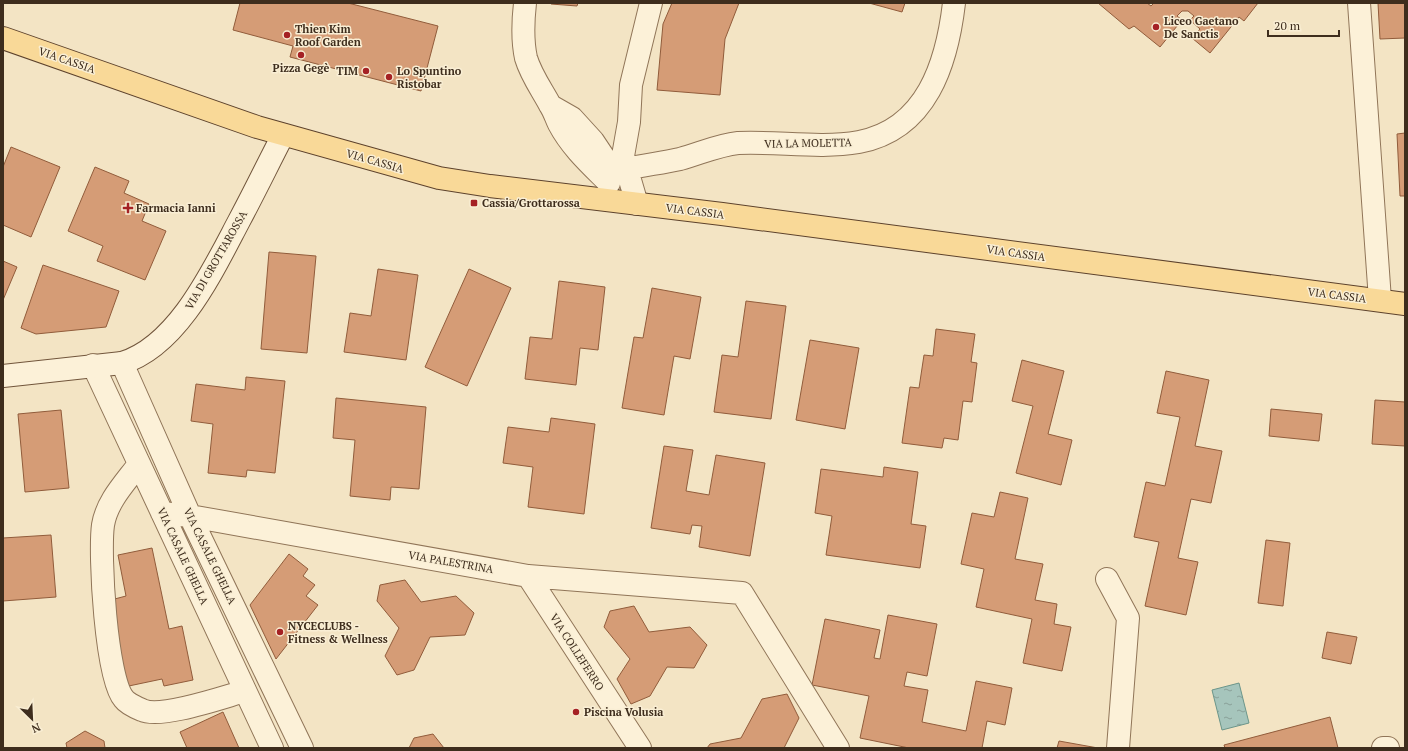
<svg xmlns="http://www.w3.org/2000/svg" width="1408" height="751" font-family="'PT Serif',serif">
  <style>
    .water { fill: url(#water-ripples); stroke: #6b958a }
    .building { fill: #d59c76; stroke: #915c3b }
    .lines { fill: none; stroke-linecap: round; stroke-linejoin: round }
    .street-casing { stroke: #907558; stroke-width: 24 }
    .secondary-casing { stroke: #71553b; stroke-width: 24 }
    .primary-casing { stroke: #5d422c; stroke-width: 24 }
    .street { stroke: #fcf1d8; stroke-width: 22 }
    .secondary { stroke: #fcf1d8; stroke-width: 22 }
    .primary { stroke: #f9d998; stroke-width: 22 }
    .poi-dot { fill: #a52124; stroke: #f9eed4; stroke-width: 1.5 }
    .labels { text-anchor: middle; stroke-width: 3; stroke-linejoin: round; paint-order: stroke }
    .poi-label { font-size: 11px; font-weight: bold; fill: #3e2d1d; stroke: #f9eed4; text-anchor: start }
    .street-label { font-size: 11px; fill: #3e2d1d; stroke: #f9eed4 }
  </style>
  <defs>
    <pattern id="water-ripples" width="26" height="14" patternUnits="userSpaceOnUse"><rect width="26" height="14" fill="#a6c5bc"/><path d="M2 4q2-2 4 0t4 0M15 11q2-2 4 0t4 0" fill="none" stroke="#89a098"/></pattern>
  </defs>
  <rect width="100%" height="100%" fill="#f3e4c4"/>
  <path class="water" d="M 1239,683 L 1249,723 L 1222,730 L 1212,690 Z"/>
  <path class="building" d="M 240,3 L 348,3 L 438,26 L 421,91 L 290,57 L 293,46 L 233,30 Z
    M 551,3 L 578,3 L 577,6 L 551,4 Z
    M 672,3 L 739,3 L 725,39 L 720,95 L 657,90 L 663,24 Z
    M 869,3 L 905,3 L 902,12 Z
    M 1098,3 L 1147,3 L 1151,6 L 1154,3 L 1258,3 L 1244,21 L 1239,17 L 1210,53 L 1192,38 L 1200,29 L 1190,20 L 1194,16 L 1188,11 L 1182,11 L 1177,16 L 1182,20 L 1160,47 L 1134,26 L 1129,29 Z
    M 1378,3 L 1405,3 L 1405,38 L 1380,39 Z
    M 1405,133 L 1405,196 L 1400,196 L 1397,134 Z
    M 11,147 L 60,167 L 31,237 L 3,225 L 3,167 Z
    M 95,167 L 129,181 L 124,193 L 149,204 L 142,221 L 166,231 L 145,280 L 97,261 L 103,246 L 68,231 Z
    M 269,252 L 316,256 L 307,353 L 261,349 Z
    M 3,261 L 17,267 L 3,300 Z
    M 43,265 L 119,291 L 106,327 L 36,334 L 21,328 Z
    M 378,269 L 418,275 L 406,360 L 344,352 L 350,313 L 371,316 Z
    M 469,269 L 511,288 L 467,386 L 425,367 Z
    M 559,281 L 605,287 L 598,350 L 580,348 L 576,385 L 525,379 L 530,337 L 552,339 Z
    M 652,288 L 701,297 L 690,359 L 674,356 L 664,415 L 622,408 L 634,337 L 643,338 Z
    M 746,301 L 786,306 L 771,419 L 714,412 L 722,355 L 738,357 Z
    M 936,329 L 975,334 L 971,362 L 977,363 L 972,402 L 963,401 L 958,440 L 944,438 L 942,448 L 902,443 L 910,387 L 919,388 L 924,355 L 933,356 Z
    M 810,340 L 859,348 L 845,429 L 796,420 Z
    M 1022,360 L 1064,371 L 1048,434 L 1072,440 L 1061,485 L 1016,473 L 1033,406 L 1012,401 Z
    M 1166,371 L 1209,380 L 1195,446 L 1222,451 L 1211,503 L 1191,499 L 1178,558 L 1198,562 L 1186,615 L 1145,606 L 1159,542 L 1134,537 L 1146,482 L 1165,486 L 1180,417 L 1157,413 Z
    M 246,377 L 285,381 L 275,473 L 247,470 L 246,477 L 208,473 L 213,424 L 191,421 L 196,384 L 245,390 Z
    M 336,398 L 426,407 L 419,489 L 391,487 L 390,500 L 350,496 L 355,440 L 333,438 Z
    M 1375,400 L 1405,402 L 1405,446 L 1372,444 Z
    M 1271,409 L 1322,414 L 1319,441 L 1269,436 Z
    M 61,410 L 69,488 L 25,492 L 18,414 Z
    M 551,418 L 595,424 L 584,514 L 528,507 L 533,467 L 503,463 L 508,427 L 549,432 Z
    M 664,446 L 693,450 L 686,491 L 709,495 L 716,455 L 765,463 L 750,556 L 699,547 L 702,526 L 692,525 L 690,534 L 651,528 Z
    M 884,467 L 918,472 L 911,524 L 926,526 L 920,568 L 826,555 L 832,516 L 815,513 L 821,469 L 883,477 Z
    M 1000,492 L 1028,498 L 1015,559 L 1043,564 L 1035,600 L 1057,604 L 1054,624 L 1071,627 L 1062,671 L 1023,663 L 1032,619 L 976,607 L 984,569 L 961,564 L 972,513 L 994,517 Z
    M 51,535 L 56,597 L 3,601 L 3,538 Z
    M 1266,540 L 1290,543 L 1283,606 L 1258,603 Z
    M 152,548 L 169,629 L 182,626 L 193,680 L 164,686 L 162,679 L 124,687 L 107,601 L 126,596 L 118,555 Z
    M 289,554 L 308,569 L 303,576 L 315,585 L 306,596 L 318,605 L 276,659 L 250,605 Z
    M 405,580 L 421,602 L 456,596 L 474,613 L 465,635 L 430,637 L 414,670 L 397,675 L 385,656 L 399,628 L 377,601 L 380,585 Z
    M 634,606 L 649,632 L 690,627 L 707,645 L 694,668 L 667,667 L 650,696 L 631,704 L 617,679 L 630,659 L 604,627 L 610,611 Z
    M 888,615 L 937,624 L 927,676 L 907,672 L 904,686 L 928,690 L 922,722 L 966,731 L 976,681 L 1012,688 L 1005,725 L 987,721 L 982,748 L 909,748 L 860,738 L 869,696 L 812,685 L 825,619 L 880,630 L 874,658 L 880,659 Z
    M 1327,632 L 1357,637 L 1351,664 L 1322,658 Z
    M 787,694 L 799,718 L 784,748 L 707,748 L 710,744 L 741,738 L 762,699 Z
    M 223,712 L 239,748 L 187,748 L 180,732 Z
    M 1330,717 L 1338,748 L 1225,748 L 1224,745 Z
    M 85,731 L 104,741 L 105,748 L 67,748 L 66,743 Z
    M 433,734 L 444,748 L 409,748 L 414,738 Z
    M 1059,741 L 1098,748 L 1057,748 Z"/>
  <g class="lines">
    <g class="street-casing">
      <path id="street" d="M 525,3 C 523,21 522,40 526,58 C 531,75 542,90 550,105 C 554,111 556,118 559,124 C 571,147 591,165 609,183
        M 1359,3 L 1380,300
        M 551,106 L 572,118 L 593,141 L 613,171
        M 623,156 L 637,204
        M 626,169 C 644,165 662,163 680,159 C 699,154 718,145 738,143 C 778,141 819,149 859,142 C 927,129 947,63 954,3
        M 610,179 L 613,171 L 623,156 L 629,122 L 631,85 L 651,3
        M 122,363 L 190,516 L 302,748
        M 93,365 L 272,748
        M 139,464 C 125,483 107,501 103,525 C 99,554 106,679 124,699 C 127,703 137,708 142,710 C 161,719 223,697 245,691
        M 162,513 L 190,516 L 528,576 L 742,593 L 838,748
        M 528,576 L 640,748
        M 1107,579 L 1128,618 L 1118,748
        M 1383,748 L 1388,748"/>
    </g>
    <g class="secondary-casing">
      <path id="secondary" d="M 3,376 L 122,363 C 178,346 213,270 239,221 C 254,193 268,164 283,135"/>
    </g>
    <g class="primary-casing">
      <path id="primary" d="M 3,38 L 257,127 L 439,178 L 490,186 L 722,214 L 1405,304"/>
    </g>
    <use href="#street" class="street"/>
    <use href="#secondary" class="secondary"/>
    <use href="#primary" class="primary"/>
  </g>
  <g class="poi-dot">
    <circle cx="1156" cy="27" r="4"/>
    <circle cx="287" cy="35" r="4"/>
    <circle cx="301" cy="55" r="4"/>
    <circle cx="366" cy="71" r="4"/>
    <circle cx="389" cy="77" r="4"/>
    <rect x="470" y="199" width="8" height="8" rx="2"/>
    <path d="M126 202h4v4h4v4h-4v4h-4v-4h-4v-4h4z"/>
    <circle cx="280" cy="632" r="4"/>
    <circle cx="576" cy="712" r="4"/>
  </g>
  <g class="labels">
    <g class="poi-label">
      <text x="1164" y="25">Liceo Gaetano<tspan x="1164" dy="13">De Sanctis</tspan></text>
      <text x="295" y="33">Thien Kim<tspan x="295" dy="13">Roof Garden</tspan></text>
      <text x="301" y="72" text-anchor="middle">Pizza Gegè</text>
      <text x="358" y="75" text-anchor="end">TIM</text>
      <text x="397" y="75">Lo Spuntino<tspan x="397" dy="13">Ristobar</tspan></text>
      <text x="482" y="207">Cassia/Grottarossa</text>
      <text x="136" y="212">Farmacia Ianni</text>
      <text x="288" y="630">NYCECLUBS -<tspan x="288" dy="13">Fitness &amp; Wellness</tspan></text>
      <text x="584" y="716">Piscina Volusia</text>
    </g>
    <g class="street-label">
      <text transform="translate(67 60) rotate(19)" y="4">VIA CASSIA</text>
      <text transform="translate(808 143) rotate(-1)" y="4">VIA LA MOLETTA</text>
      <text transform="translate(375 161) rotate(16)" y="4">VIA CASSIA</text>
      <text transform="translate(695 211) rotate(7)" y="4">VIA CASSIA</text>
      <text transform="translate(1016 253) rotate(8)" y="4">VIA CASSIA</text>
      <text transform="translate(216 260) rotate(-60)" y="4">VIA DI GROTTAROSSA</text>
      <text transform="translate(1337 295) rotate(7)" y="4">VIA CASSIA</text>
      <text transform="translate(183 556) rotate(65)" y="4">VIA CASALE GHELLA</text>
      <text transform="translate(210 556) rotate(64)" y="4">VIA CASALE GHELLA</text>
      <text transform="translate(451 562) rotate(10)" y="4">VIA PALESTRINA</text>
      <text transform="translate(577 652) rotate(57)" y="4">VIA COLLEFERRO</text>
    </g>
  </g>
  <rect width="1408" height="751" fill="none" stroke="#3e2d1d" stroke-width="8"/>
  <g transform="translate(32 719) rotate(156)" stroke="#f9eed4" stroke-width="3" paint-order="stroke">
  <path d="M0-3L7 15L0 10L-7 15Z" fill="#3e2d1d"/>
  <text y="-6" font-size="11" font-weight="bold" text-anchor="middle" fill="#3e2d1d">N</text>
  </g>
  <path d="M1268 30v6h71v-6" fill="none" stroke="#3e2d1d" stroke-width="2"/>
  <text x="1274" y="30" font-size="12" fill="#3e2d1d" stroke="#f9eed4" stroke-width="3" paint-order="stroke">20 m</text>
</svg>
